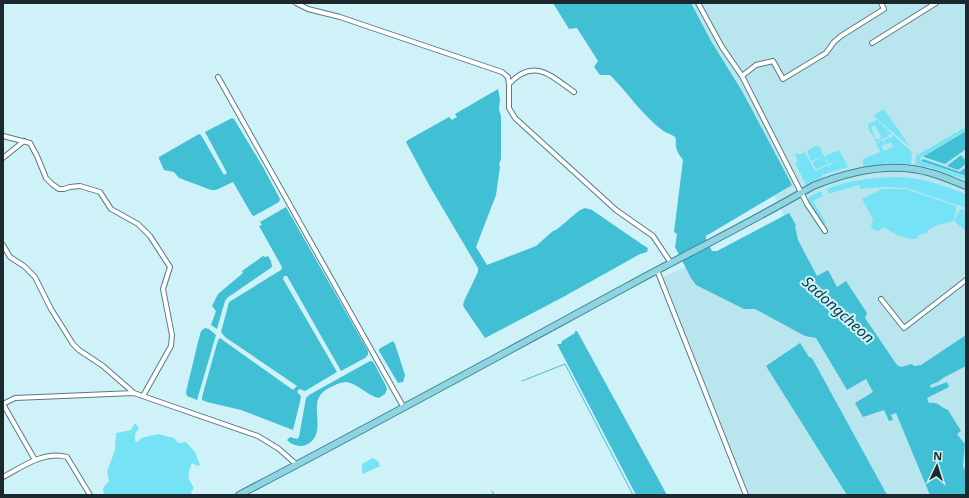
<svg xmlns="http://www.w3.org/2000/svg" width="969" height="498" font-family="'Noto Sans',sans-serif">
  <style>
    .built { fill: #b9e5ee }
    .green { fill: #76e2f6 }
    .water { fill: #41bfd5 }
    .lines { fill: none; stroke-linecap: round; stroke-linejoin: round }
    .stream { stroke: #41bfd5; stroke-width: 1 }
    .street-casing { stroke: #5a7a80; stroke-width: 6 }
    .primary-casing { stroke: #378694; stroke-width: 8 }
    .street { stroke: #fff; stroke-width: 4 }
    .primary { stroke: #8fd4e0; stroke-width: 6 }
    .labels { text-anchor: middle; stroke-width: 4; stroke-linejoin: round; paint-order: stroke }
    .water-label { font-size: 15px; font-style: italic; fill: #033e47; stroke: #cff2f8 }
  </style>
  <rect width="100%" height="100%" fill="#cff2f8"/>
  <path class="built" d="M 686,3 L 966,3 L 966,495 L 743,495 L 657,280 L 786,221 Z"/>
  <path class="green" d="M 884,109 L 910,147 L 876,118 L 874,115 Z
    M 877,120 L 912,152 L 911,164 L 885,163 L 881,165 L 863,166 L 863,159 L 880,152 L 876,143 L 883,140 L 885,144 L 881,146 L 884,151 L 893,147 L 891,142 L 886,144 L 884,140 L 889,137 L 891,138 L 893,136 L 890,133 L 888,135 L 889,136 L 880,140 L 879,139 L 881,137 L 875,125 L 871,127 L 876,139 L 879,139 L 879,141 L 876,142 L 875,138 L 869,131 L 868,124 Z
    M 966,127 L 966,130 L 923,156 L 922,158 L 919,154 Z
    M 816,146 L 819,146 L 824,156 L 811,161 L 807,151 Z
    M 839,150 L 848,167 L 822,175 L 822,177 L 806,185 L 795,163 L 798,161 L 795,154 L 801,154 L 805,152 L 815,171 L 828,165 L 830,168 L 829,165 L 841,159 L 829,164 L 825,156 Z
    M 917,152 L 921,158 L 920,161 L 966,177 L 966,180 L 932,168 L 915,164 Z
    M 824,156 L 828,164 L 816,169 L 812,162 Z
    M 895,177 C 922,177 941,185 966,194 L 966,208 L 907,188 L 882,187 L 860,189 L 859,185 L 828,194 L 827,189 C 849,180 871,178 895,177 Z
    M 882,189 L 906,189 L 956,206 L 956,212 L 953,221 L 935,226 L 928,230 L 928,232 L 918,236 L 916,239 C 905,240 892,232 883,227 L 879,231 L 874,230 L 871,227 L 873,219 L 862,199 Z
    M 820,191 L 823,196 L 813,201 L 826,223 L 824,225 L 808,201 L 808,198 Z
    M 961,209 L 966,210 L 966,231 L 954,221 L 958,212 Z
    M 135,423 L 139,428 L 135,434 L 135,441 L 138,442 L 141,438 L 158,434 L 174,438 L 178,443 L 186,442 L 195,452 L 200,465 L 198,466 L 192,463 C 187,475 187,478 194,488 L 191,492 L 192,495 L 104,495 L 103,488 L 109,481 L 107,472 L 115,450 L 116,433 L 131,430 Z
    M 373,458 L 378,461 L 380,466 L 363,474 L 362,470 L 362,464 Z"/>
  <path class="water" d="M 553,3 L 691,3 L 711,41 L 742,91 L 792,185 L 706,236 L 706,239 L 712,251 L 717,251 L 789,213 L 796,225 L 795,226 L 798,240 L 817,276 L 828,270 L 837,287 L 846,281 L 867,313 L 865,318 L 897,365 L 901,367 L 912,364 L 914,366 L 921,365 L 966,335 L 966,366 L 943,378 L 938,382 L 930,385 L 931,388 L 947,382 L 949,387 L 927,398 L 929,403 C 940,402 939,407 948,410 L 961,431 L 957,434 L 965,444 L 963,466 L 966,473 L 966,495 L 930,495 L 896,413 L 891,415 L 893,420 L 889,421 L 884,410 L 863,417 L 855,403 L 873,392 L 866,379 L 847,390 L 816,338 L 805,336 L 755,309 L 744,309 L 696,285 L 691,278 L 675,247 L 677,234 L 674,232 L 683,160 C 680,156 677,152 676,147 C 675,144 677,141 675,137 C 671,134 666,133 662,130 C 642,115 628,93 610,75 L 600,75 L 594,67 L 598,61 L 577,28 L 569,29 Z
    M 498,89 L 500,99 L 499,110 L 501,116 L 501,159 L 499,164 L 500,167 L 496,195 L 476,247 L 487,265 L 536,246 L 553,231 L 556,230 L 580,210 L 585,208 L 592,210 L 643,245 L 648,248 L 647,252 L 640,254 L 565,296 L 485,338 L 463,306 L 464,301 L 478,272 L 478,268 L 429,185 L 406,142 L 408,140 L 449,117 L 452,120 L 457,117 L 455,114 Z
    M 232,118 L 234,119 L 263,167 L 280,199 L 279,202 L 254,216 L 252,215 L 233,182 L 216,190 L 211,190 L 179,178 L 174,172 L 164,170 L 159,159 L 159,157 L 199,134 L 201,135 L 224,175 L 227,173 L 205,132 Z
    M 966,131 L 966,149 L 945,164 L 924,157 L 924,156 Z
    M 961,155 L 966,161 L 966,164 L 958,170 L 947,166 Z
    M 923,159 L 960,172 L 966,167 L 966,176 L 921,161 Z
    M 286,207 L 368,351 L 368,355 L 365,358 L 341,371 L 287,276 L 284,276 L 283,279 L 337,372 L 305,391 L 299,389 L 297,392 L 301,396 L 300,402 L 293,430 L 241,410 L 207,402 L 202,400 L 202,397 L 218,340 L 220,338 L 293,390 L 297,386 L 225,337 L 221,332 L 229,302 L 281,270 L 282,267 L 259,226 L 262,225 L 260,222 Z
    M 263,256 L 265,257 L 268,256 L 271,261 L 272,267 L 227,298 L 225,301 L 217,329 L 211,325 L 216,311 L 212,306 L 218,294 L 243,273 L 242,271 Z
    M 205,328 L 209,329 L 216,335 L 197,400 L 187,396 L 186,392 L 198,342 L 201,331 Z
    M 575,331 L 577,331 L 667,495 L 636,495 L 557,344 L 561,344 L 562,341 L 575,333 Z
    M 393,341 L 395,344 L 405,375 L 403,382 L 398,383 L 379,351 L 379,349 Z
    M 800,343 L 809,357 L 812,358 L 887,495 L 847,495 L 766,366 Z
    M 370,361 L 372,361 L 374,363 L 386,386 L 387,389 L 385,394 L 379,398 C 367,396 358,383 346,382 C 341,382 335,385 331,387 C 309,397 320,413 317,431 C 314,446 298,451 287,440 L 290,437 L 297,439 L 299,437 L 306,398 L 309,395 Z"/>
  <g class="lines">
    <path class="stream" d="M 522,381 L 565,364 L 633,495
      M 492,491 L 494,495
      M 486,494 L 486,495"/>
    <g class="street-casing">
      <path id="street" d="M 296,3 L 308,9 L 340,17 L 502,72 L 508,77 L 509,84
        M 698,3 L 722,47 L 742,76 L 807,204 L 825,231
        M 872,43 L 936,3
        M 742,76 L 756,65 L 773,61 L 783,79 L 826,53 L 834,42 L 841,36 L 884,9 L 881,3
        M 218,77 L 404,408
        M 574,92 C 551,76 534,57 509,84 L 509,108 L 515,118 L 616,210 L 653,236 L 671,263
        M 3,136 L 30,143 L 37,156 L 46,178 L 52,184 L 59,189 L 64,189 L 70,187 L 80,186 L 100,192 L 111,209 L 138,224 L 150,236 L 170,267 L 163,289 L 172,335 L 171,346 L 143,396
        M 3,158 L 24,141
        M 3,245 L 10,257 L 24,266 L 35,277 L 51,309 L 73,344 L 79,350 L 103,366 L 134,393
        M 657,270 L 746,495
        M 881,299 L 904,328 L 966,280
        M 35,460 L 3,404 L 15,398 L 134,393 L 258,436 L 279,449 L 297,465
        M 3,477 C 22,467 45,450 67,457 L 90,495"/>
    </g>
    <g class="primary-casing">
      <path id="primary" d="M 239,495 C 369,427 497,357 626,287 C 688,253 752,222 813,186 C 850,171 892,161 931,173 C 943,176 955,182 966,186"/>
    </g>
    <use href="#street" class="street"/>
    <use href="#primary" class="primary"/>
  </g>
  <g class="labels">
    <g class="water-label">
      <text transform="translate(838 310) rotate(42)" y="5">Sadongcheon</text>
    </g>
  </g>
  <rect width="969" height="498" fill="none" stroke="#1c292c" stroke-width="8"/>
  <g transform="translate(937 466) rotate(4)" stroke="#cff2f8" stroke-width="3" paint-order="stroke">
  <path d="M0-3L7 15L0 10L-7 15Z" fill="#1c292c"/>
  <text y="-6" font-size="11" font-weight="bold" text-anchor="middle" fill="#1c292c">N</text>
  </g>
</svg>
